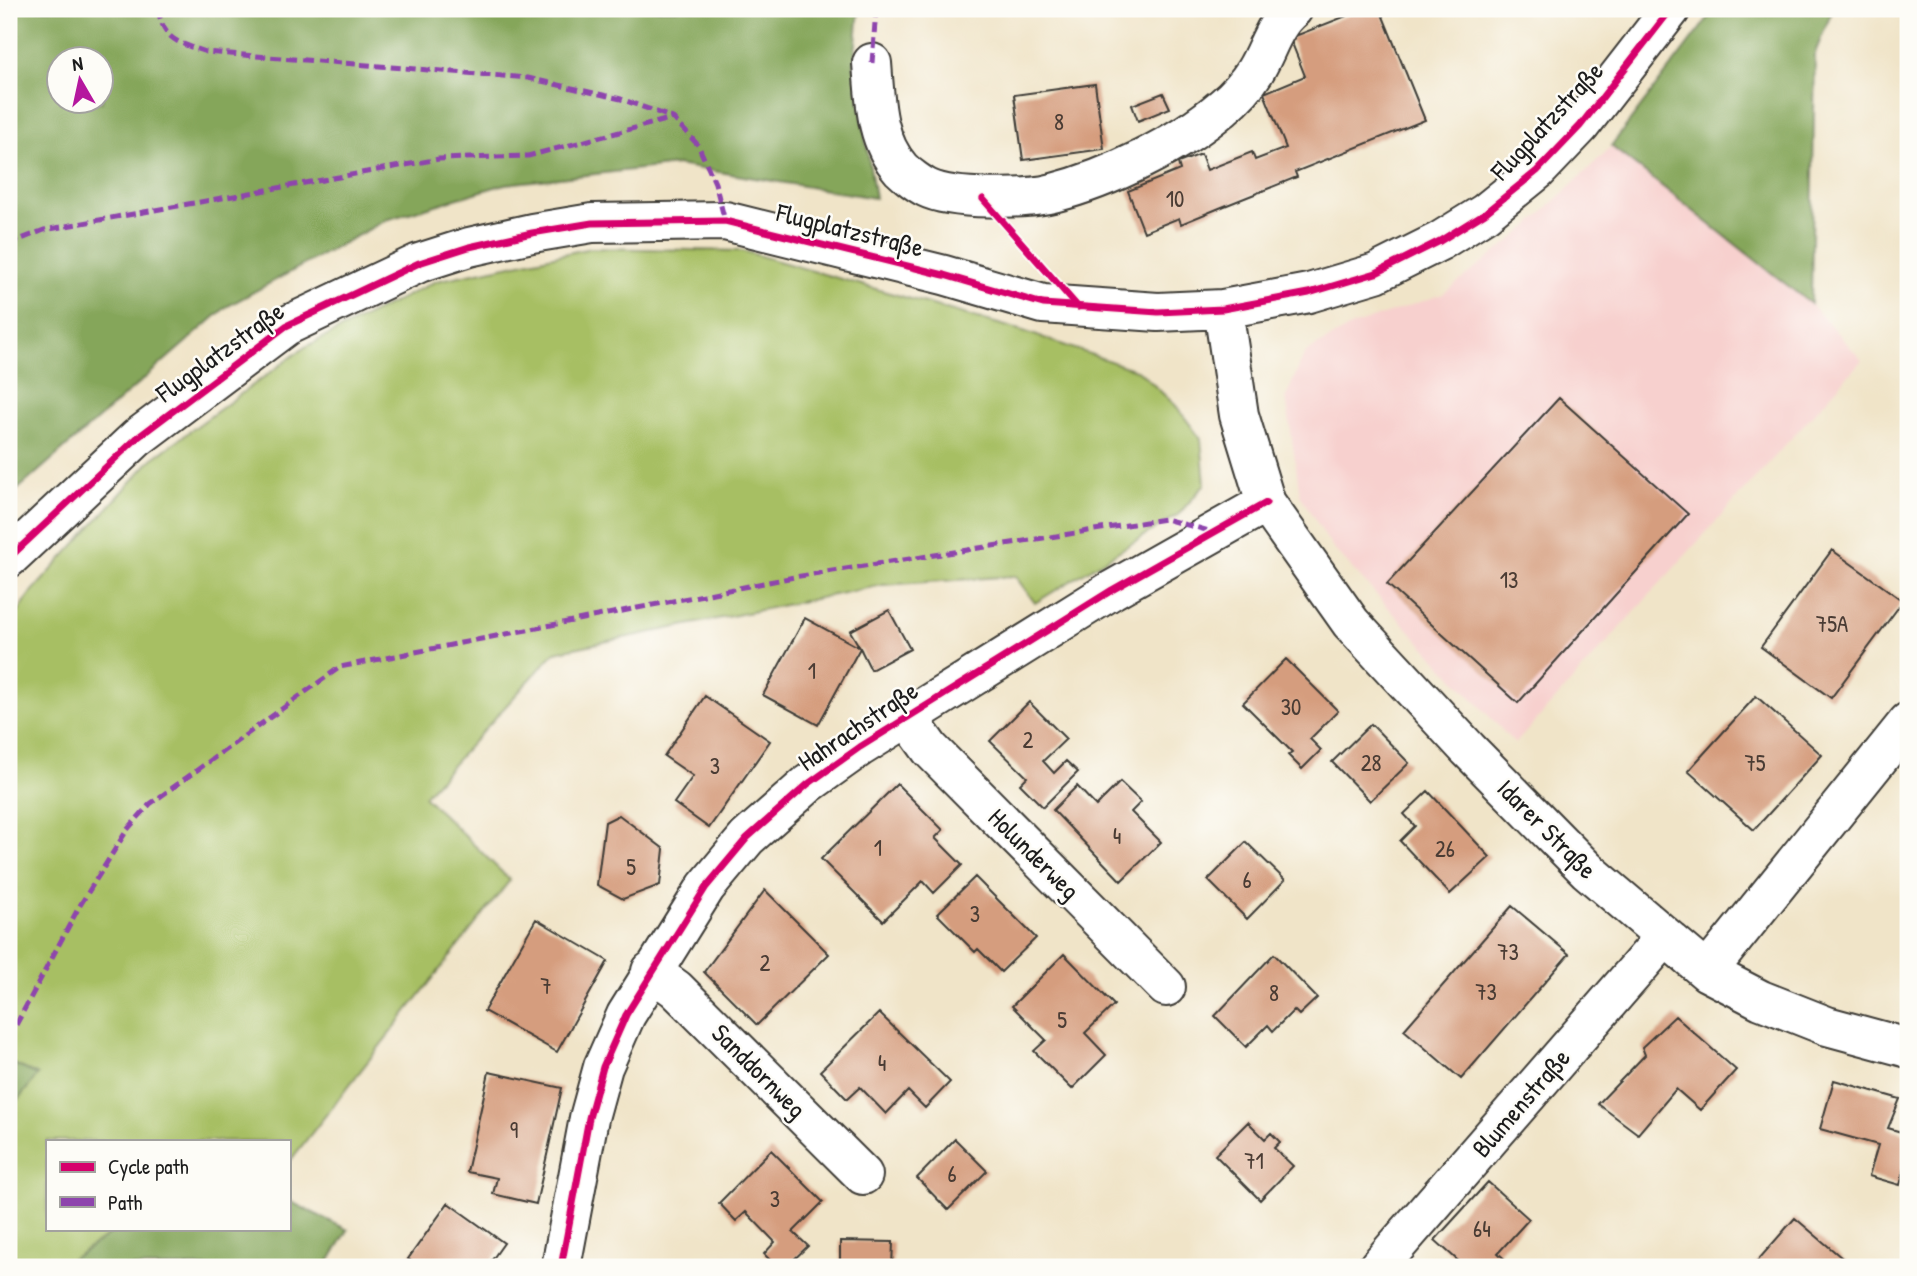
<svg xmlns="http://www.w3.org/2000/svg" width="1917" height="1276" font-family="'Patrick Hand',sans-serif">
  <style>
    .built { fill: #f7d0ce }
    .green { fill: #a7bf64; stroke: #626e40; stroke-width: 2 }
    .forest { fill: #85a65a; stroke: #50613b; stroke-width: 2; fill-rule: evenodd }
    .building { fill: #d59d7e }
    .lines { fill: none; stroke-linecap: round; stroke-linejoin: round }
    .minor-casing { stroke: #3c3a36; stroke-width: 42 }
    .minor { stroke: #fff; stroke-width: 38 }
    .quiet { stroke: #8e44ad; stroke-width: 5; stroke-dasharray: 10 5; stroke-linecap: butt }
    .cycleway-casing { stroke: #fdfcf7; stroke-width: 11 }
    .cycleway { stroke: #d6006c; stroke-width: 7 }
    .labels { text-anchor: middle; stroke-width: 5; stroke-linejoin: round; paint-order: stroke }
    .number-label { font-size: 23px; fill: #4a3c34 }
    .street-label { font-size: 26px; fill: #1c1c1c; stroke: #fdfcf7 }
  </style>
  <rect width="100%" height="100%" fill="#fdfcf7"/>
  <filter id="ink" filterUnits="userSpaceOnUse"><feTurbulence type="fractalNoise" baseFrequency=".0143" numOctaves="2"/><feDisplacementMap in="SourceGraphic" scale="14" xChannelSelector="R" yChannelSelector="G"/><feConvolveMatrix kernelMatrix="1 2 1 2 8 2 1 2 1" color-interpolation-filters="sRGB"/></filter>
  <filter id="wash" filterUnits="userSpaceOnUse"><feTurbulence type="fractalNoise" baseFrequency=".00686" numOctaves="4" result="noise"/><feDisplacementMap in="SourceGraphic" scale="28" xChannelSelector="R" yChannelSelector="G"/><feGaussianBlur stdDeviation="1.57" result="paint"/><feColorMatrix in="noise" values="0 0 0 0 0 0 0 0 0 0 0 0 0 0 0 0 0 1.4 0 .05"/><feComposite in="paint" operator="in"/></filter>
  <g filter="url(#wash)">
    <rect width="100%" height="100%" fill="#f0e4c8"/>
    <path class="built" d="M 1611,147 L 1811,304 L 1862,360 L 1515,744 L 1331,546 L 1300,495 L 1286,397 L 1305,353 L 1352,326 L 1443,294 L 1528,227 Z"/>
    <path class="green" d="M 591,248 L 743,251 L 1023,331 L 1139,371 L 1176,406 L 1201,439 L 1205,484 L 1179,514 L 1035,603 L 1015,576 L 883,585 L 555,652 L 424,796 L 510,880 L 289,1162 L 289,1141 L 47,1141 L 47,1229 L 118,1229 L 60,1267 L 9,1267 L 9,1111 L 37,1075 L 9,1062 L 9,627 L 29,595 L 152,459 L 305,347 L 436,281 Z"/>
    <path class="forest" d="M 9,9 L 859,9 L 854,66 L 875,198 L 677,165 L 505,184 L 386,220 L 226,307 L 9,497 ZM 60,60 L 102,60 L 102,102 L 60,102 Z
      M 1715,9 L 1833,9 L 1815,53 L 1811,304 L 1611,146 Z
      M 9,1062 L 38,1075 L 9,1111 Z
      M 289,1201 L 348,1230 L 326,1267 L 60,1267 L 118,1229 L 289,1229 Z"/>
    <g id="blocks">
      <path class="building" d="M 1364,9 L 1380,9 L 1425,120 L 1295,172 L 1297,177 L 1222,207 L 1181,224 L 1179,218 L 1144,232 L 1128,191 L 1180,170 L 1178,163 L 1201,154 L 1207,170 L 1252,152 L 1255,160 L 1286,148 L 1264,93 L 1305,76 L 1290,38 Z
        M 1095,84 L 1104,149 L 1023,160 L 1014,95 Z
        M 1163,93 L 1170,108 L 1138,121 L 1132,105 Z
        M 1559,398 L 1688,514 L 1518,703 L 1387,584 Z
        M 1832,550 L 1903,601 L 1831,698 L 1761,647 Z
        M 889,610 L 910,649 L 871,670 L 860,648 L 818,725 L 763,695 L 805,618 L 860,648 L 850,631 Z
        M 1286,659 L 1338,711 L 1310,739 L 1321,750 L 1302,769 L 1288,755 L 1292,752 L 1243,703 Z
        M 705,696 L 770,741 L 709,828 L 674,803 L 693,776 L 664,756 Z
        M 1756,696 L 1822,755 L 1754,830 L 1688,771 Z
        M 1029,702 L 1066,739 L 1043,761 L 1054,773 L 1066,761 L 1078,772 L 1043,807 L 1020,784 L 1027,777 L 990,741 Z
        M 1371,724 L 1409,763 L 1370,801 L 1332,762 Z
        M 1120,782 L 1141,802 L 1131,812 L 1161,842 L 1121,881 L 1053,810 L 1077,786 L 1096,806 Z
        M 897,784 L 943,830 L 935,838 L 962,865 L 934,893 L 923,881 L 883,921 L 821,859 Z
        M 1428,791 L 1490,857 L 1450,894 L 1400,841 L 1415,826 L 1404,814 Z
        M 619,815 L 664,849 L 660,885 L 623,899 L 597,885 L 605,822 Z
        M 1246,842 L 1285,880 L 1247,919 L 1208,880 Z
        M 975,877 L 1036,938 L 1001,972 L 978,949 L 975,952 L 937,914 Z
        M 765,890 L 829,954 L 757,1025 L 704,972 Z
        M 1512,906 L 1569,954 L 1461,1079 L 1404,1030 Z
        M 536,919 L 608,961 L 557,1052 L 484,1011 Z
        M 1064,954 L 1114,1005 L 1085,1033 L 1106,1055 L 1072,1089 L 1034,1051 L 1046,1040 L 1012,1006 Z
        M 1274,954 L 1317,998 L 1299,1015 L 1294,1010 L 1273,1031 L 1268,1025 L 1246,1047 L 1215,1016 Z
        M 879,1013 L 950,1082 L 925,1108 L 908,1091 L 886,1114 L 860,1087 L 847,1099 L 820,1071 Z
        M 1675,1016 L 1736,1070 L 1700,1110 L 1676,1089 L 1638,1134 L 1598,1104 L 1645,1055 L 1642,1047 Z
        M 489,1072 L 562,1088 L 536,1204 L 493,1194 L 497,1178 L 467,1172 Z
        M 1834,1080 L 1900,1099 L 1888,1128 L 1908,1134 L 1908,1157 L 1900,1185 L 1869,1176 L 1878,1145 L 1820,1129 Z
        M 1248,1122 L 1265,1139 L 1271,1133 L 1280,1142 L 1274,1148 L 1293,1166 L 1260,1200 L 1215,1155 Z
        M 955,1139 L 987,1171 L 948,1210 L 917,1178 Z
        M 771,1150 L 823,1202 L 793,1232 L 808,1246 L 786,1267 L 777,1267 L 764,1254 L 775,1242 L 746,1212 L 736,1221 L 719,1203 Z
        M 1488,1182 L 1529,1219 L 1498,1253 L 1513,1267 L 1465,1267 L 1435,1240 Z
        M 448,1203 L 504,1243 L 487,1267 L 420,1267 L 408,1259 Z
        M 1795,1218 L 1848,1263 L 1844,1267 L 1752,1267 Z
        M 840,1241 L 893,1242 L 892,1267 L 840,1267 Z"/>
    </g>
  </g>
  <g filter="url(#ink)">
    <use href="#blocks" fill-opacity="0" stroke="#3c3a36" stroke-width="2"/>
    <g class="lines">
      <g class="minor-casing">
        <path id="minor" d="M 872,63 C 875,99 875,140 901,169 C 907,175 919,184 927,188 C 951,200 1027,200 1053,193 C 1109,179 1180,144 1223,107 C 1234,98 1247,84 1255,71 C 1268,50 1273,25 1293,9
          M 1223,309 L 1239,415 L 1266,503 L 1351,623 L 1468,749 L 1587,870 L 1707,972 L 1761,1000 L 1827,1026 L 1908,1048
          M 9,558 L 137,438 L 286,326 L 419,263 L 469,247 L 532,233 L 592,223 L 725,221 L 944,275 L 1043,304 L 1158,312 L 1223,309 L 1309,293 L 1376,273 L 1440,241 L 1485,213 L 1537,171 L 1580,126 L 1671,9
          M 907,717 L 930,749 L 1166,987
          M 651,971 L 676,989 L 863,1175
          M 1707,972 L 1908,722
          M 561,1267 L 589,1118 L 603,1067 L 626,1015 L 706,887 L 747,838 L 808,784 L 860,747 L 1112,590 L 1266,503
          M 1378,1267 L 1664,938"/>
      </g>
      <use href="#minor" class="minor"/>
      <path class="quiet" d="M 158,9 C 164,41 177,42 206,52 L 528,78 L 621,99 L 673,118 L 698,145 L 715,183 L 725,221
        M 872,63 L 876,9
        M 9,244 L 44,230 L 439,159 L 528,156 L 673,118
        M 9,1038 L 79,907 L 127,830 L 150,804 L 340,667 L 794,577 L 1165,519 L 1217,533"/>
      <g class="cycleway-casing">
        <path id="cycleway" d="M 983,199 L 1078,307
          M 9,558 L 137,438 L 286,326 L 419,263 L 469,247 L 532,233 L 592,223 L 725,221 L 944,275 L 1043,304 L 1158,312 L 1223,309 L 1309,293 L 1376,273 L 1440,241 L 1485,213 L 1537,171 L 1580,126 L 1671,9
          M 561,1267 L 589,1118 L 603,1067 L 626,1015 L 706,887 L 747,838 L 808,784 L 860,747 L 1112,590 L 1266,503"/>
      </g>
      <use href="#cycleway" class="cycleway"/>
    </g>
  </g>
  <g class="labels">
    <g class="number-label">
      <text x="1059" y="130">8</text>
      <text x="1175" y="207">10</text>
      <text x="1509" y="588">13</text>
      <text x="1832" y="632">75A</text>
      <text x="812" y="679">1</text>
      <text x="1291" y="715">30</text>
      <text x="1028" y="748">2</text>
      <text x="1371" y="771">28</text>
      <text x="1755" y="771">75</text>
      <text x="715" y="774">3</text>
      <text x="1117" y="844">4</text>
      <text x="878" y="856">1</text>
      <text x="1445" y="857">26</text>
      <text x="631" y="875">5</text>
      <text x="1247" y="888">6</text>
      <text x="975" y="922">3</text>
      <text x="1508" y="960">73</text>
      <text x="765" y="971">2</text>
      <text x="546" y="994">7</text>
      <text x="1486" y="1000">73</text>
      <text x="1274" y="1001">8</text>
      <text x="1062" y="1028">5</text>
      <text x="882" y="1071">4</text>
      <text x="514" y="1138">9</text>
      <text x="1254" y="1169">71</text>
      <text x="952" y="1182">6</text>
      <text x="775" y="1207">3</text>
      <text x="1482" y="1237">64</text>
    </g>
    <g class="street-label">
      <text transform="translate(1547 121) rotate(-47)" y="9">Flugplatzstraße</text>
      <text transform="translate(850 230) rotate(14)" y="9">Flugplatzstraße</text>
      <text transform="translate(220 352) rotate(-36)" y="9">Flugplatzstraße</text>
      <text transform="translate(858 726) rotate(-34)" y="9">Hahrachstraße</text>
      <text transform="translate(1547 829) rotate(45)" y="9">Idarer Straße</text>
      <text transform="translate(1034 854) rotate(45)" y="9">Holunderweg</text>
      <text transform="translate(759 1071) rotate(45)" y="9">Sanddornweg</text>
      <text transform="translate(1521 1103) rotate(-49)" y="9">Blumenstraße</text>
    </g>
  </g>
  <rect width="1917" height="1276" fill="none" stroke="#fdfcf7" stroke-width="35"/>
  <rect x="46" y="1140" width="245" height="91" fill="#fdfcf7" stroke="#a3a29f" stroke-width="2"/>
  <rect x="60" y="1162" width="35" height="10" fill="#d6006c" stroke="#a3a29f" stroke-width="2"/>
  <text x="108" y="1174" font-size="21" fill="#1c1c1c">Cycle path</text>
  <rect x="60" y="1197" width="35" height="10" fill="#8e44ad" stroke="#a3a29f" stroke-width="2"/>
  <text x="108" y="1210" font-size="21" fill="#1c1c1c">Path</text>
  <g transform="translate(80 80) rotate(351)"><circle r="33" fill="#fdfcf7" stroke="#a3a29f" stroke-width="2"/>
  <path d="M0-5L12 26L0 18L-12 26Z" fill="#b5179e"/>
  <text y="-10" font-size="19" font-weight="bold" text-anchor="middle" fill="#1c1c1c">N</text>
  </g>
</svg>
